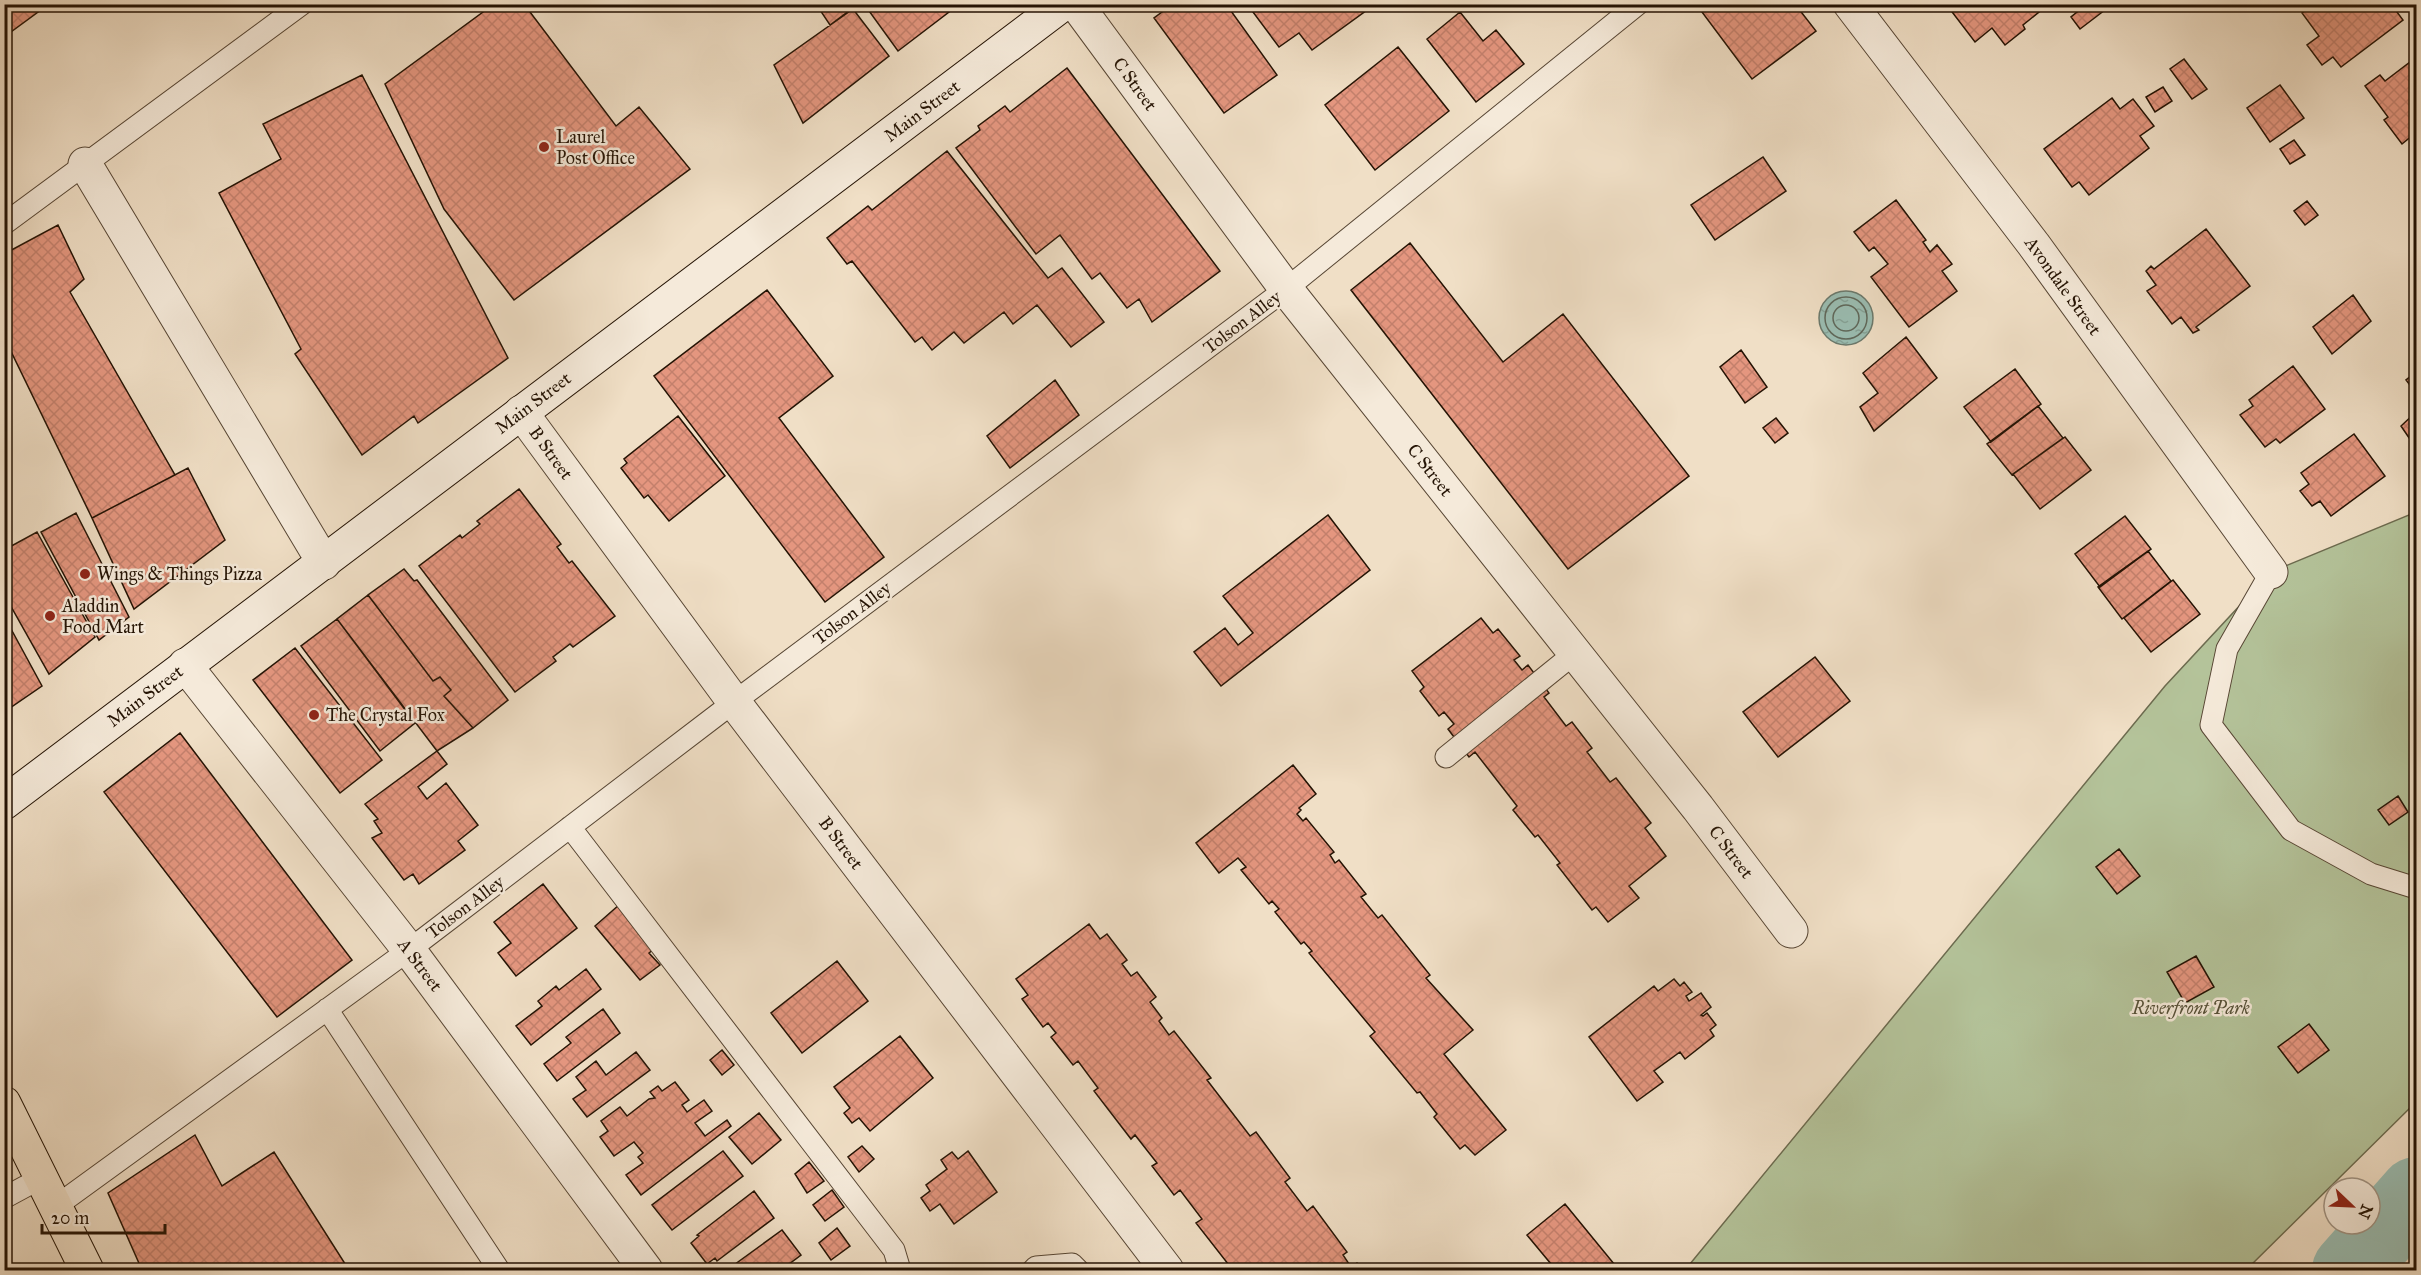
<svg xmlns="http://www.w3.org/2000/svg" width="2421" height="1275" font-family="'IM FELL Great Primer',serif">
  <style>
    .green { fill: #b4c39a; stroke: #6c6b4f; stroke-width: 1.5 }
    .water { fill: url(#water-ripples); stroke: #6b796c; stroke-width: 1.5 }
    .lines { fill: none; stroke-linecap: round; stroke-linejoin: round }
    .shore { stroke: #5f685b; stroke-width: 1.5 }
    .river { stroke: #9abdb2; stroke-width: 74 }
    .building { fill: url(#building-cross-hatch); stroke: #241304; stroke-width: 1.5 }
    .lane-casing { stroke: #574634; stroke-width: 23 }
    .street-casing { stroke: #574634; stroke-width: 35 }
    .secondary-casing { stroke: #241304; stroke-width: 35 }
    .primary-casing { stroke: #241304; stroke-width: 35 }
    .lane { stroke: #f5eada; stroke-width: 21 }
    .street { stroke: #f5eada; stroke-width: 33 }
    .secondary { stroke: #f5eada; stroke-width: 33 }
    .primary { stroke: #f0dfc6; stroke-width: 33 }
    .poi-dot { fill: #8f2418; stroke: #f5eada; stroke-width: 2 }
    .labels { text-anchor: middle; stroke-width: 5; stroke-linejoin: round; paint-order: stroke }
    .street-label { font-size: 18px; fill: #241304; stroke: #f5eada }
    .poi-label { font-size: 18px; fill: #241304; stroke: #f5eada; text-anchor: start }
    .park-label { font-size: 18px; font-style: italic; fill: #565138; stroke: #f5eada }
  </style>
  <defs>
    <pattern id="water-ripples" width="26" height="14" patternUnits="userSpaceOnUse" patternTransform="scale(1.5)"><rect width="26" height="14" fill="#9abdb2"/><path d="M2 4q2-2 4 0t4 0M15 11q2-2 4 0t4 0" fill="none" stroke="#85a297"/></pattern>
    <pattern id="building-cross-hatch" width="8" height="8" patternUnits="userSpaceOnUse" patternTransform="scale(1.5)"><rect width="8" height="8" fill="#e4967f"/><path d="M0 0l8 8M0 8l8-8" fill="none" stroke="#c3806c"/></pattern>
  </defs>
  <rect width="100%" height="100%" fill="#f0dfc6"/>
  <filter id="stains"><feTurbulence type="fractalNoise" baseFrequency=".00333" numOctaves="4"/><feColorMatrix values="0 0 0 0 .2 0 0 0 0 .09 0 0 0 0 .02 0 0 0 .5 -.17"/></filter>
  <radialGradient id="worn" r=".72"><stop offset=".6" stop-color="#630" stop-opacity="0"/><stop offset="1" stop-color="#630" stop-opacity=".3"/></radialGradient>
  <path class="green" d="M 2416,512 L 2416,1102 L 2246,1270 L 1685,1270 L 2165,686 L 2271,572 Z"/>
  <path class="water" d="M1819 318a27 27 0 1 1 54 0a27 27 0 1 1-54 0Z"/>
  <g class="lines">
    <path class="shore" d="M1825 318a21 21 0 1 1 42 0a21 21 0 1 1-42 0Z
      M1833 318a13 13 0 1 1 26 0a13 13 0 1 1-26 0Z"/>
    <path class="river" d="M 2349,1270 L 2416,1194"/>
  </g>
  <path class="building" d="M 4,4 L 49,4 L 4,37 Z
    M 494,4 L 524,4 L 616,126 L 639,107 L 690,169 L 514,300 L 444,209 L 385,84 Z
    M 816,4 L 858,4 L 830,25 Z
    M 864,4 L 951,4 L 953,9 L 898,51 Z
    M 1173,4 L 1226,4 L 1277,75 L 1224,113 L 1154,18 Z
    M 1247,4 L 1362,4 L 1367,10 L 1312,50 L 1299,33 L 1279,47 Z
    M 1696,4 L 1795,4 L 1816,31 L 1752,79 Z
    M 1946,4 L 2049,4 L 2023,25 L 2025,29 L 2005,45 L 1992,28 L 1975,42 Z
    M 2087,4 L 2100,4 L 2105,10 L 2080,29 L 2071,17 Z
    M 2314,4 L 2391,4 L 2403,20 L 2341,67 L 2333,57 L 2322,65 L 2307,45 L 2319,36 L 2302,13 Z
    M 853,9 L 889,56 L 803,123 L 774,65 Z
    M 1460,12 L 1483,41 L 1496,30 L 1524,64 L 1476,102 L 1427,39 Z
    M 1398,47 L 1449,111 L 1375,170 L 1325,105 Z
    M 2184,59 L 2207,89 L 2192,99 L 2170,69 Z
    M 2414,59 L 2416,141 L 2413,135 L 2402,144 L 2384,120 L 2388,117 L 2365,86 L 2380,75 L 2385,81 Z
    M 1067,68 L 1220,271 L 1152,322 L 1139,299 L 1127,308 L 1100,273 L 1092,279 L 1060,235 L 1036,254 L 956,148 L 980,130 L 978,126 L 1005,106 L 1010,112 Z
    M 362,75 L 508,358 L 418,423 L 414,416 L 362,455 L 295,354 L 301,349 L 219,193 L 281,159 L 263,124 Z
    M 2280,85 L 2304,118 L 2270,142 L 2247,108 Z
    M 2163,87 L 2172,101 L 2155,112 L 2146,97 Z
    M 2112,98 L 2120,109 L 2133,99 L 2154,126 L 2140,136 L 2149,148 L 2089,195 L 2079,182 L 2072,187 L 2044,149 Z
    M 2294,140 L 2305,155 L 2290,164 L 2280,149 Z
    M 947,151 L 1048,278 L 1062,268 L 1104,322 L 1071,347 L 1037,305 L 1013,324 L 1004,312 L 964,343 L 954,332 L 932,350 L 922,337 L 915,342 L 852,261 L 847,264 L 827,238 L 868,206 L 872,210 Z
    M 1763,157 L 1786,191 L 1715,240 L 1691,205 Z
    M 1896,200 L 1926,240 L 1923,242 L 1930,252 L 1937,245 L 1952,264 L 1942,271 L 1957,291 L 1909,327 L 1871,277 L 1888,264 L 1874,247 L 1869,251 L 1854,232 Z
    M 2307,201 L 2318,215 L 2305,225 L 2294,211 Z
    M 58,225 L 84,279 L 70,292 L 175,475 L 92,518 L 4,337 L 4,254 Z
    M 2206,229 L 2250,286 L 2196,327 L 2199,330 L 2193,333 L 2181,317 L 2172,324 L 2147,291 L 2156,285 L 2146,271 L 2151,266 L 2154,269 Z
    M 1410,243 L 1503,362 L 1563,314 L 1689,476 L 1568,569 L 1351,290 Z
    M 767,290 L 833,376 L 779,418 L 884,557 L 825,602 L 654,376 Z
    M 2353,295 L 2371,321 L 2332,354 L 2313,327 Z
    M 1906,337 L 1937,378 L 1874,431 L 1860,407 L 1878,393 L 1863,373 Z
    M 1741,350 L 1767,387 L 1745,403 L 1720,367 Z
    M 2293,366 L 2325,409 L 2280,443 L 2276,439 L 2265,447 L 2240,415 L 2253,406 L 2249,400 Z
    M 2015,369 L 2041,404 L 1991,442 L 1964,407 Z
    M 2416,372 L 2416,393 L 2406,380 Z
    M 1055,380 L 1079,415 L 1010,468 L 987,436 Z
    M 2038,406 L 2063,438 L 2012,475 L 1987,444 Z
    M 2416,412 L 2416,448 L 2401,426 Z
    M 678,416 L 725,476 L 669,521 L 648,495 L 644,498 L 621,468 L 627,463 L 624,459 Z
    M 1776,418 L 1788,433 L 1775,443 L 1763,428 Z
    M 2354,434 L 2385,476 L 2331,516 L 2320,501 L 2312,506 L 2300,491 L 2309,484 L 2301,473 Z
    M 2065,437 L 2091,470 L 2040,509 L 2013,474 Z
    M 188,468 L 225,540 L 134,609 L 92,518 Z
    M 519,489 L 561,544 L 557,547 L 569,563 L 572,561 L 615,616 L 573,647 L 570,644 L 553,657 L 556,661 L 515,692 L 419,566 L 460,535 L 462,538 L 480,524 L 477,521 Z
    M 76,513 L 129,617 L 99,640 L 41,532 Z
    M 1328,515 L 1370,570 L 1221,686 L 1194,652 L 1225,628 L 1238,645 L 1253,633 L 1223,596 Z
    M 2125,516 L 2151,549 L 2100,587 L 2075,554 Z
    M 37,532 L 95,637 L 49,674 L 4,594 L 4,550 Z
    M 2148,551 L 2171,581 L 2122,619 L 2098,587 Z
    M 404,569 L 414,581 L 417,580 L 508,700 L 473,728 L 444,696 L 451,690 L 440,677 L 433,681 L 368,595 Z
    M 2173,580 L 2200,614 L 2151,652 L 2124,618 Z
    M 368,595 L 433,681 L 440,677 L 451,690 L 444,696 L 473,728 L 437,751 L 337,619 Z
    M 4,616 L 42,686 L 4,712 Z
    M 1481,618 L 1493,633 L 1498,629 L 1520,656 L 1514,660 L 1522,670 L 1528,665 L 1549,693 L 1544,697 L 1566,726 L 1572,722 L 1592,748 L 1587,752 L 1610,782 L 1616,778 L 1651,823 L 1645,828 L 1666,856 L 1629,886 L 1639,898 L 1608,922 L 1596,907 L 1592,910 L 1557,865 L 1560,863 L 1538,835 L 1535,837 L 1513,810 L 1517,806 L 1475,752 L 1469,757 L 1448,729 L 1454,724 L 1444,712 L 1439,716 L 1420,691 L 1424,687 L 1412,671 Z
    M 337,619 L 415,723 L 380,751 L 301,646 Z
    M 295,648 L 382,760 L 340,793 L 253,680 Z
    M 1815,657 L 1850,701 L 1778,757 L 1743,712 Z
    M 180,733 L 352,960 L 277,1017 L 104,792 Z
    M 437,751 L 447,764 L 418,787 L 427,799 L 446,783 L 478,825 L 458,841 L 465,850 L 419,884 L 413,874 L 404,880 L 372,838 L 382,833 L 374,821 L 378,819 L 365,804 Z
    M 1293,765 L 1316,794 L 1299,808 L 1301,810 L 1297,814 L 1303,821 L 1306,818 L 1334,852 L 1330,855 L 1335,863 L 1339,860 L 1366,894 L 1361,897 L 1378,918 L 1382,915 L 1430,975 L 1426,978 L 1473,1030 L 1444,1054 L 1506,1130 L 1475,1155 L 1465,1145 L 1460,1149 L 1434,1117 L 1437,1114 L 1420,1092 L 1417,1093 L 1370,1036 L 1375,1032 L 1309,953 L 1312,951 L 1304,942 L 1301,944 L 1275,912 L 1279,909 L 1272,901 L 1269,904 L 1241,870 L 1246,867 L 1238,858 L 1219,873 L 1196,843 Z
    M 2398,796 L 2408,812 L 2389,825 L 2378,810 Z
    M 2119,849 L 2140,876 L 2117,894 L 2096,867 Z
    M 543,884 L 577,928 L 516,976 L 498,953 L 511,943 L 494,922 Z
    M 620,904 L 654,949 L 649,953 L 660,965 L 640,980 L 595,926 Z
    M 1089,924 L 1100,939 L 1107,934 L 1127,960 L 1122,964 L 1131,976 L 1137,972 L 1156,997 L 1150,1002 L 1162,1018 L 1159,1021 L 1169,1035 L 1174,1031 L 1211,1078 L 1207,1080 L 1250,1136 L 1256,1132 L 1290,1178 L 1285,1182 L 1307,1211 L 1313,1206 L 1347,1252 L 1343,1255 L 1351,1267 L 1357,1263 L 1363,1270 L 1244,1270 L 1239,1264 L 1232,1269 L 1196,1223 L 1202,1219 L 1180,1190 L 1174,1195 L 1152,1166 L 1157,1163 L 1135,1135 L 1131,1139 L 1094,1091 L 1098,1088 L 1078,1061 L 1073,1065 L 1051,1037 L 1056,1033 L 1048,1023 L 1043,1027 L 1022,999 L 1028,995 L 1016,979 Z
    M 2196,956 L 2214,987 L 2185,1003 L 2167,972 Z
    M 837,961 L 868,1001 L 802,1053 L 771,1013 Z
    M 586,969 L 601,989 L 531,1045 L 516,1026 L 542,1006 L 538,1001 L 556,986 L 559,990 Z
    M 1674,979 L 1680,986 L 1684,982 L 1692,992 L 1686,996 L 1689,1001 L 1701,993 L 1711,1007 L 1701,1015 L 1703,1016 L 1707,1013 L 1716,1025 L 1710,1030 L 1714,1036 L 1685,1059 L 1680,1052 L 1654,1071 L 1663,1082 L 1637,1101 L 1589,1037 L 1654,986 L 1658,991 Z
    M 603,1009 L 620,1033 L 557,1081 L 544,1064 L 571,1043 L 566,1037 Z
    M 2309,1024 L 2329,1050 L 2298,1073 L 2278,1047 Z
    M 900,1036 L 933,1078 L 870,1131 L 859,1118 L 852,1123 L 844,1113 L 850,1108 L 834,1087 Z
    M 722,1050 L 734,1065 L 722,1075 L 710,1060 Z
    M 636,1052 L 650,1070 L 587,1117 L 573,1099 L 586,1090 L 576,1077 L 596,1061 L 606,1075 Z
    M 675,1082 L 689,1100 L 682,1105 L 687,1112 L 704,1100 L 712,1111 L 695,1123 L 705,1136 L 727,1120 L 731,1126 L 641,1195 L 626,1175 L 643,1163 L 638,1157 L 643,1153 L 634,1142 L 614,1156 L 600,1137 L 608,1131 L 601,1121 L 620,1107 L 627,1116 L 649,1099 L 655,1098 L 650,1092 L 658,1086 L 662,1091 Z
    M 759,1113 L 781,1140 L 752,1164 L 729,1137 Z
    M 195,1135 L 222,1186 L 274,1152 L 349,1270 L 142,1270 L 108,1193 Z
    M 862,1146 L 874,1159 L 859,1172 L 848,1157 Z
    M 723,1151 L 743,1176 L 672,1230 L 652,1205 Z
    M 968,1151 L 997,1192 L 954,1224 L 940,1204 L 930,1211 L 921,1198 L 930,1191 L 926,1185 L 947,1169 L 941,1160 L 952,1152 L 958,1159 Z
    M 809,1162 L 824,1181 L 807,1193 L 795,1174 Z
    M 832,1190 L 844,1207 L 825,1221 L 813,1205 Z
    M 754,1191 L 774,1218 L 717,1261 L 715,1258 L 707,1264 L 691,1243 L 699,1236 L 697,1235 Z
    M 1565,1204 L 1619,1270 L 1556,1270 L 1527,1235 Z
    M 837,1228 L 850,1246 L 831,1260 L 819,1243 Z
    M 782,1230 L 801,1255 L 781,1270 L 727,1270 Z"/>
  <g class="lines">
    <g class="lane-casing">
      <path id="lane" d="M 4,224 L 302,4
        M 2271,572 L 2227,649 L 2211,725 L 2291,830 L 2371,874 L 2416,888
        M 1446,757 L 1575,653
        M 570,827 L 894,1250 L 900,1270
        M 327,1009 L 499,1270
        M 4,1198 L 41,1178
        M 55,1207 L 409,950 L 734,702 L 1286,289 L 1638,4
        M 1033,1270 L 1036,1267 L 1072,1264 L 1078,1270"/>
    </g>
    <g class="street-casing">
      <path id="street" d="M 1076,4 L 1286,289 L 1698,808 L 1791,931
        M 1850,4 L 2034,245 L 2271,572
        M 85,164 L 324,563
        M 521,412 L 734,702 L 1167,1270
        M 185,665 L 409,950 L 646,1270"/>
    </g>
    <g class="secondary-casing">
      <path id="secondary" d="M 4,803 L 1063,4"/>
    </g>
    <g class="primary-casing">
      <path id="primary" d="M 4,1103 L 87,1270"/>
    </g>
    <use href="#lane" class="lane"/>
    <use href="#street" class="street"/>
    <use href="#secondary" class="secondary"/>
    <use href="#primary" class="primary"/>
  </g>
  <g class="poi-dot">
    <circle cx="544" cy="147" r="6"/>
    <circle cx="85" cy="574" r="6"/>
    <circle cx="50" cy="616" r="6"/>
    <circle cx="314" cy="715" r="6"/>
  </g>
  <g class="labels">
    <g class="street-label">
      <text transform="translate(1135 84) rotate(54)" y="6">C Street</text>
      <text transform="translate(922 111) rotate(-37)" y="6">Main Street</text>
      <text transform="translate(2063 286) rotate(54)" y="6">Avondale Street</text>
      <text transform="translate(1242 322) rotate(-37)" y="6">Tolson Alley</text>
      <text transform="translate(533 403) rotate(-37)" y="6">Main Street</text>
      <text transform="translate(551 453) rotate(54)" y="6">B Street</text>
      <text transform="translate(1430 470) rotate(52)" y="6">C Street</text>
      <text transform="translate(852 613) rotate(-37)" y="6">Tolson Alley</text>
      <text transform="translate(145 696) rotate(-37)" y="6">Main Street</text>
      <text transform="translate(841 843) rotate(53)" y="6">B Street</text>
      <text transform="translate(1731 852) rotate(53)" y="6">C Street</text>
      <text transform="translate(465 907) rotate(-37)" y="6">Tolson Alley</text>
      <text transform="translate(420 965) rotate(53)" y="6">A Street</text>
    </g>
    <g class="poi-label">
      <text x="556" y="143">Laurel<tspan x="556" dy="21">Post Office</tspan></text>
      <text x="97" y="580">Wings &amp; Things Pizza</text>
      <text x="62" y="612">Aladdin<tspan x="62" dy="21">Food Mart</tspan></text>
      <text x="326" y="721">The Crystal Fox</text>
    </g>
    <g class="park-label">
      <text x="2191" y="1014">Riverfront Park</text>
    </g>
  </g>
  <rect width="2421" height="1275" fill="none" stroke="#f0dfc6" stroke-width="24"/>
  <rect x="6" y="6" width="2409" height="1263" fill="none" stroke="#241304" stroke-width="3"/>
  <rect x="12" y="12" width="2397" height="1251" fill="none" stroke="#241304" stroke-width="1.5"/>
  <g transform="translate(2352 1206) rotate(113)"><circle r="28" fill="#f5eada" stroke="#a19484" stroke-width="1.5"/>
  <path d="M0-4.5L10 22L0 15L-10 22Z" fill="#8f2418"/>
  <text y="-9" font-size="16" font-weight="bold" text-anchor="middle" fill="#241304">N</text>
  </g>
  <path d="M42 1224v9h123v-9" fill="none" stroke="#241304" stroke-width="3"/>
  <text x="51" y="1224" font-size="18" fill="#241304" stroke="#f5eada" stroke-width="4.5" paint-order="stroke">20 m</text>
  <rect width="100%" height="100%" filter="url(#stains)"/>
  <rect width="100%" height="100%" fill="url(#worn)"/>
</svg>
